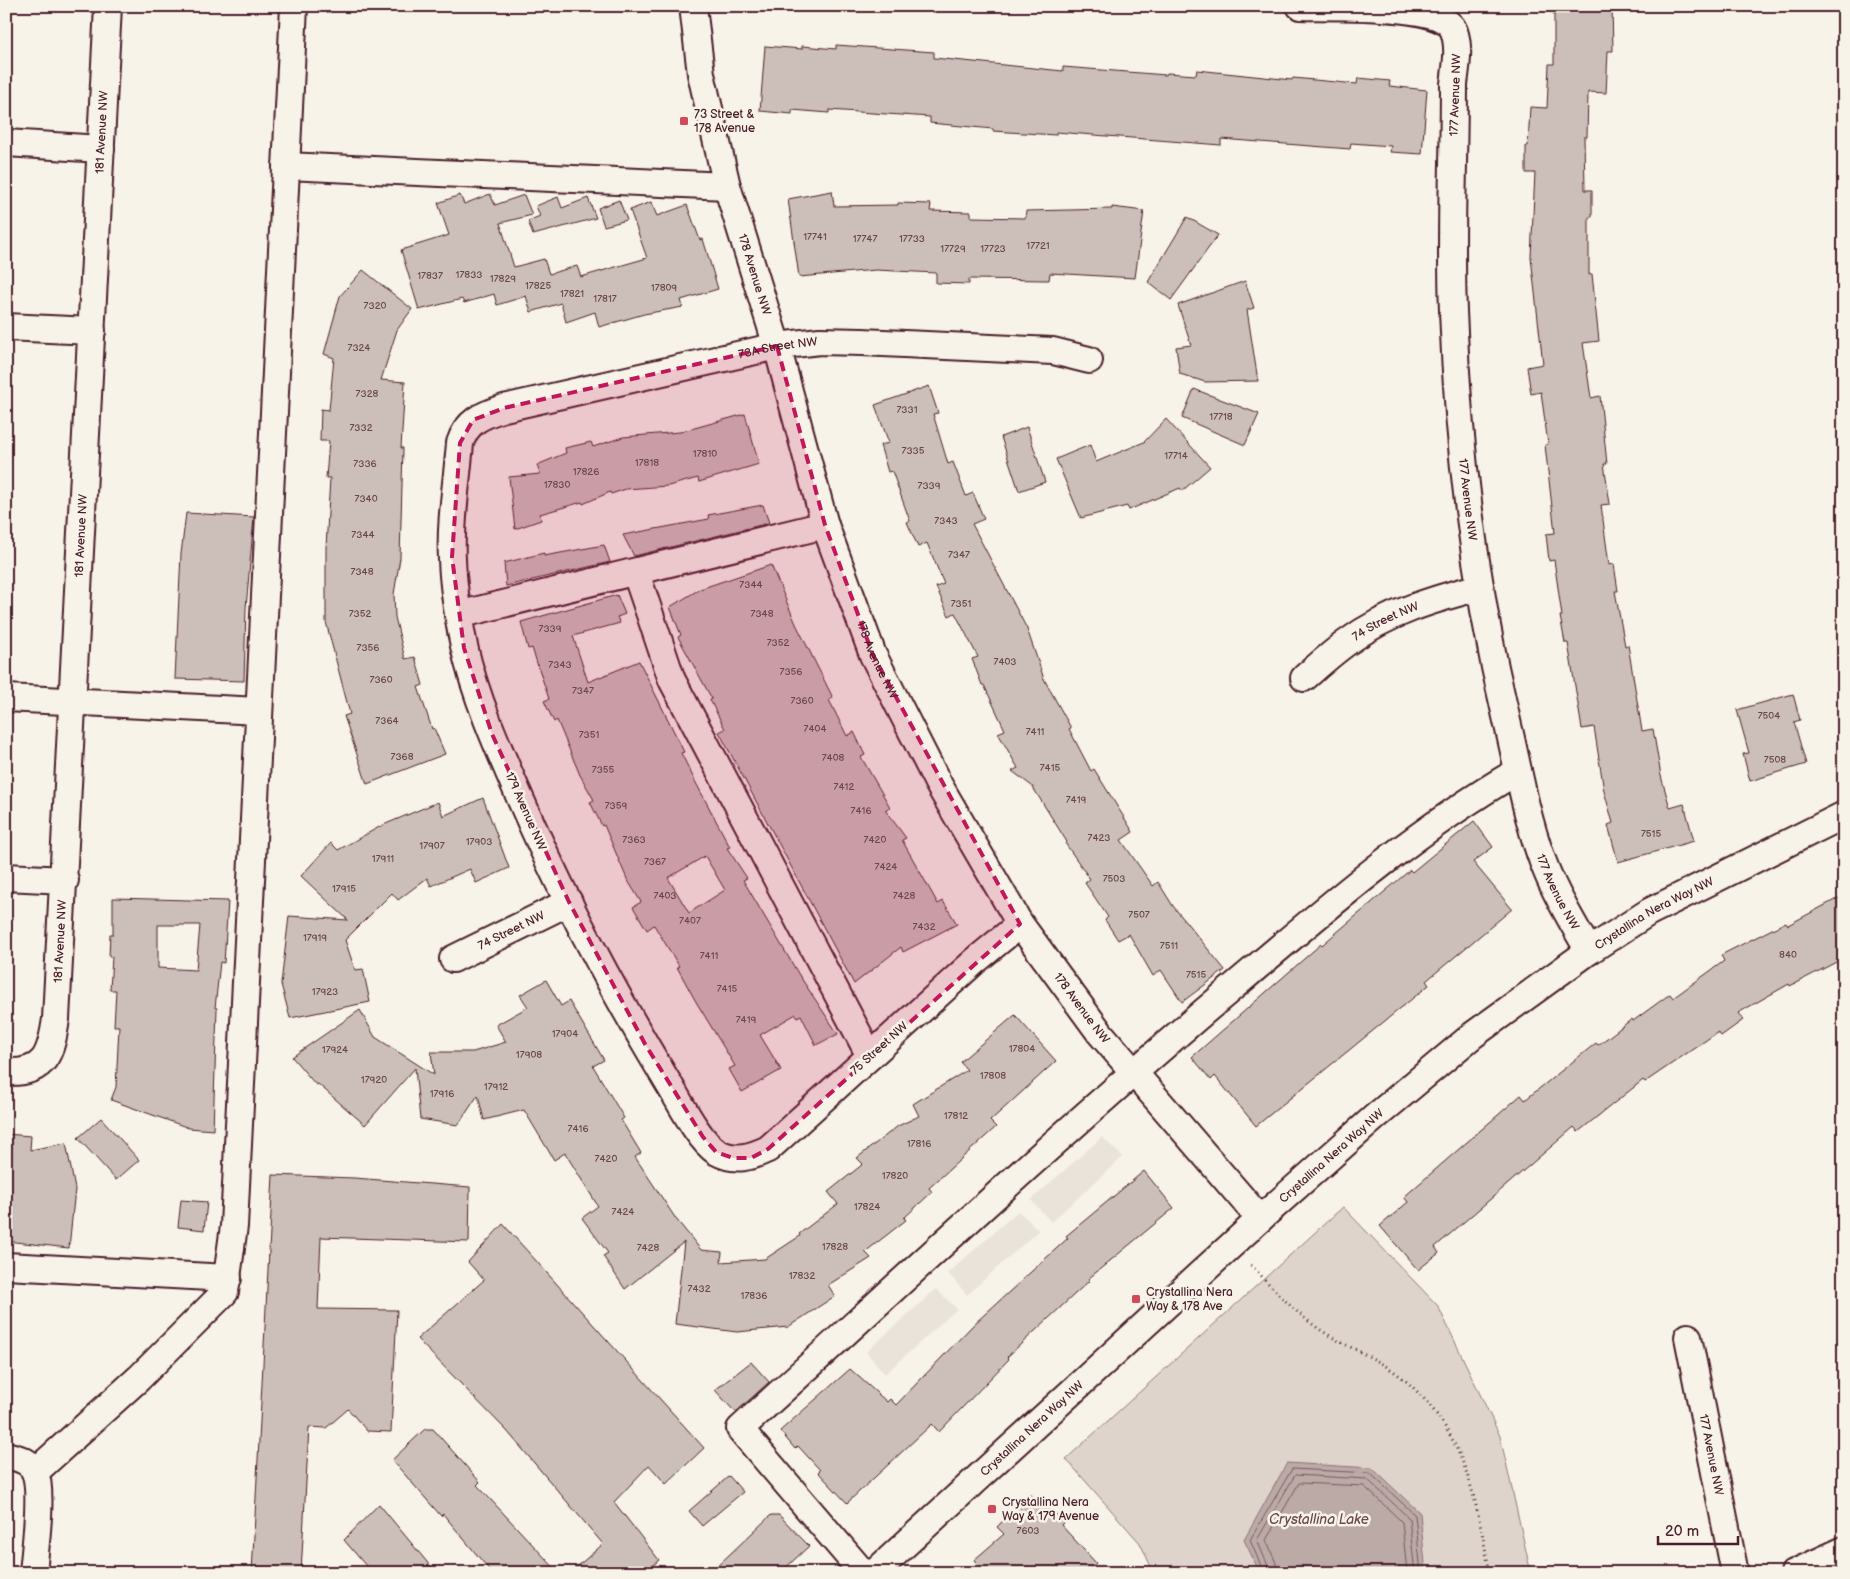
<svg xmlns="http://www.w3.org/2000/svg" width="1850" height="1579" font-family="'Balsamiq Sans',sans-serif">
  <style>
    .built { fill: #eae3da }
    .green { fill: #ded4cc; stroke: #947a7c }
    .water { fill: #bcaaa7; stroke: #8e7275 }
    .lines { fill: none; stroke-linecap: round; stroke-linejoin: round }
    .shore { stroke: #78575d; stroke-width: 1 }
    .building { fill: #ccbfb9; stroke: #4a1f2b; fill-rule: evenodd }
    .minor-casing { stroke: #4a1f2b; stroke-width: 30 }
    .path { stroke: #4a1f2b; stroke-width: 3; stroke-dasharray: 1 4; stroke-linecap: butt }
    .minor { stroke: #f7f3e8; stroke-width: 26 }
    .marked { fill: #c2185b; fill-opacity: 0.2; stroke: #c2185b; stroke-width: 4; stroke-dasharray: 10 6; stroke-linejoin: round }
    .poi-dot { fill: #d1495b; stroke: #f7f3e8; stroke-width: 2 }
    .labels { text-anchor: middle; stroke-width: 5; stroke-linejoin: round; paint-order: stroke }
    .number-label { font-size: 10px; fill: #6a474e }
    .street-label { font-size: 12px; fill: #4a1f2b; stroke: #f7f3e8 }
    .poi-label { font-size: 12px; fill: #4a1f2b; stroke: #f7f3e8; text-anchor: start }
    .water-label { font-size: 14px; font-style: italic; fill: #6c4950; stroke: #f7f3e8 }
  </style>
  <rect width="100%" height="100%" fill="#f7f3e8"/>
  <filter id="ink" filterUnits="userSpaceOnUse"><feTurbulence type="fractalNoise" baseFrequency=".02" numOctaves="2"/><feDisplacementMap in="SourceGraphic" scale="10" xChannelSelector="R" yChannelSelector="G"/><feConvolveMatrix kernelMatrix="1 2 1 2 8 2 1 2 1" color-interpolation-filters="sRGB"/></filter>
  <g filter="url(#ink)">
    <path class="built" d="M 1102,1137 L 1123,1157 L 1051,1222 L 1031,1200 Z
      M 1018,1211 L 1039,1230 L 967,1295 L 948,1273 Z
      M 936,1289 L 957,1309 L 885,1374 L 866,1352 Z"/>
    <path class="green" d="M 1343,1207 L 1438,1306 L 1500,1436 L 1531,1573 L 1154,1573 L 1140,1543 L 1066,1459 Z"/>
    <path class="water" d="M 1287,1463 L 1372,1468 L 1420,1513 L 1426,1573 L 1260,1573 L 1244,1540 Z"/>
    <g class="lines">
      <path class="shore" d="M 1264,1573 L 1250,1540 L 1292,1469 L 1370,1473 L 1415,1515 L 1421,1573
        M 1271,1573 L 1257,1540 L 1295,1475 L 1367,1479 L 1409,1518 L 1415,1573
        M 1278,1573 L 1276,1563 L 1266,1540 L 1299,1483 L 1364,1486 L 1402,1522 L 1407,1573"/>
    </g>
    <path class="building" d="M 1554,6 L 1612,6 L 1613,51 L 1608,51 L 1606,93 L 1588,92 L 1587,137 L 1584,137 L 1585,190 L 1592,190 L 1592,217 L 1589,217 L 1589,275 L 1592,274 L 1599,341 L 1583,343 L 1591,398 L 1600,396 L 1607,464 L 1604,464 L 1610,504 L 1601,505 L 1609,565 L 1614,564 L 1618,591 L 1615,591 L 1625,646 L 1628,645 L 1642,731 L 1653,729 L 1661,776 L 1670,808 L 1684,804 L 1694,841 L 1618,862 L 1608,825 L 1613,823 L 1604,791 L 1594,727 L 1582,729 L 1568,643 L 1565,643 L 1560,616 L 1562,616 L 1554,560 L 1549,561 L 1546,534 L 1555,533 L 1545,445 L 1548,444 L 1541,392 L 1531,394 L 1527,367 L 1543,364 L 1531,257 L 1535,173 L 1526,173 L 1526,146 L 1528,146 L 1530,107 L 1547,108 L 1549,64 L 1554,64 Z
      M 836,45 L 934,52 L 934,58 L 1063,71 L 1063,67 L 1166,75 L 1167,73 L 1196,75 L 1197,70 L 1292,80 L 1293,78 L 1357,84 L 1358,78 L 1390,81 L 1389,86 L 1427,90 L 1422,154 L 1390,152 L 1391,146 L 1351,143 L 1350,149 L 1221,139 L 1221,145 L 1056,132 L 1056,135 L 993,131 L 993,129 L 930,123 L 930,117 L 829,110 L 829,113 L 792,110 L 792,114 L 760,111 L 765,46 L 802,49 L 802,46 L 836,49 Z
      M 832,191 L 834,206 L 898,205 L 898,203 L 931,204 L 930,211 L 971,212 L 971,217 L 1025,218 L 1026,211 L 1112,209 L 1112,207 L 1144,211 L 1135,278 L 1050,273 L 1049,280 L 969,279 L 969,284 L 936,283 L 936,273 L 876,270 L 799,277 L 788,199 Z
      M 490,194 L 495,205 L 524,195 L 532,215 L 500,223 L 514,267 L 544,259 L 549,274 L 577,266 L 581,277 L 647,258 L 630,210 L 651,202 L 657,216 L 687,205 L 700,240 L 703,239 L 718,289 L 681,300 L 683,307 L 644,314 L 599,327 L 595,312 L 566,322 L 561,303 L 531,312 L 526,296 L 497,305 L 494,294 L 464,303 L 462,299 L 419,310 L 401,250 L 449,235 L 438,203 L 460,195 L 464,204 Z
      M 558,197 L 562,208 L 588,198 L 596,218 L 533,235 L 528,221 L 540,216 L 536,206 Z
      M 619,200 L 627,220 L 604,226 L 598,208 Z
      M 1187,217 L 1218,235 L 1171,300 L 1148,282 Z
      M 363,270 L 412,309 L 397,330 L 381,380 L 405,382 L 401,448 L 403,448 L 400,558 L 394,594 L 395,617 L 405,659 L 415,657 L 423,685 L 418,687 L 432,729 L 434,728 L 445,754 L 367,784 L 344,716 L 350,714 L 326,622 L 326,548 L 330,478 L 326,478 L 329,441 L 320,441 L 321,409 L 329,410 L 334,358 L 324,354 L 340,296 Z
      M 1245,281 L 1254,308 L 1247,310 L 1258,381 L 1205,382 L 1180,374 L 1176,347 L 1191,345 L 1178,305 Z
      M 929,386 L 938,413 L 933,414 L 948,464 L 953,462 L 966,496 L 973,493 L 984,519 L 972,524 L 1027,629 L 1044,679 L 1071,728 L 1069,729 L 1091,771 L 1094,769 L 1133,832 L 1121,840 L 1153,886 L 1158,882 L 1173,906 L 1225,970 L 1182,1002 L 1161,970 L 1153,976 L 1129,934 L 1118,940 L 1105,920 L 1108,917 L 1085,883 L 1090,879 L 1065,843 L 1067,842 L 1032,786 L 1012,771 L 1018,768 L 998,733 L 1005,730 L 984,685 L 982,685 L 972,659 L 978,657 L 955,613 L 949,616 L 936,587 L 944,584 L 927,543 L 918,547 L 907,522 L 910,521 L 892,471 L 888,472 L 880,445 L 889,443 L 875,405 Z
      M 1194,389 L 1259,414 L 1245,445 L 1182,418 Z
      M 745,414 L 759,464 L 699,482 L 698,478 L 668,486 L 626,489 L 611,494 L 610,492 L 583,504 L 582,502 L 540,514 L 541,520 L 515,529 L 509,477 L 540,474 L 537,465 L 566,453 L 565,448 L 591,442 L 593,447 L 623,437 L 680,432 Z
      M 1166,419 L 1210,467 L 1182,491 L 1180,488 L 1129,510 L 1127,506 L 1081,518 L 1056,459 L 1090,445 L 1096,462 L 1144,442 Z
      M 1027,427 L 1045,482 L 1019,491 L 1001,437 Z
      M 763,505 L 769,523 L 634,556 L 623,535 L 709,519 L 708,515 Z
      M 186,513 L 254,517 L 246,608 L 244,681 L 175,679 L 181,554 Z
      M 604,545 L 610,562 L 506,586 L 504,563 L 544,553 L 544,556 Z
      M 771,565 L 796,624 L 833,698 L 829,700 L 847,736 L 854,732 L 865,755 L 861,757 L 890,807 L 885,810 L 906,838 L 902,840 L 938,904 L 943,901 L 957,924 L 903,952 L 901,947 L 854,984 L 719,732 L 725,729 L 710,700 L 712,699 L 678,637 L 681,635 L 670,607 L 700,589 Z
      M 617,595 L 625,614 L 617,617 L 620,623 L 573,636 L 588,682 L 639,661 L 684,752 L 681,753 L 696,783 L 730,847 L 727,848 L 747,878 L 743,880 L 799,975 L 838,1034 L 816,1045 L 801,1015 L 797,1017 L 796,1014 L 760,1035 L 781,1070 L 742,1092 L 729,1069 L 735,1066 L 695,1000 L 677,967 L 679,966 L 654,925 L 647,930 L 633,907 L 641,902 L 627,879 L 604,825 L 602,826 L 590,802 L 594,800 L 580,775 L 557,720 L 554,722 L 544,701 L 549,699 L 532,648 L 528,649 L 521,622 ZM 705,856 L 725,890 L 689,913 L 668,878 Z
      M 1793,694 L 1800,720 L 1794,722 L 1806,764 L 1750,781 L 1743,754 L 1749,753 L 1737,710 Z
      M 483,798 L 509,868 L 476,883 L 470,869 L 431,886 L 427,878 L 398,900 L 392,893 L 345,940 L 355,970 L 363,969 L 370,1002 L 290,1018 L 281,984 L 289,916 L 348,920 L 301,876 L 331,843 L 338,850 L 381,826 L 438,802 L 443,816 Z
      M 1474,821 L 1493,847 L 1473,862 L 1512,909 L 1426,981 L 1429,985 L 1256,1126 L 1215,1076 L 1211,1080 L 1192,1057 L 1321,944 L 1322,945 L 1410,870 L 1412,872 Z
      M 1844,895 L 1844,958 L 1790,986 L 1789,984 L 1738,1013 L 1743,1020 L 1721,1036 L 1718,1032 L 1645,1082 L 1643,1080 L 1578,1132 L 1574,1127 L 1435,1247 L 1439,1253 L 1418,1270 L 1380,1226 L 1408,1202 L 1404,1197 L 1521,1095 L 1525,1100 L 1596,1043 L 1598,1045 L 1632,1019 L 1633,1021 L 1670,994 L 1673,998 L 1724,961 L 1721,955 L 1786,922 L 1788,925 Z
      M 113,898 L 228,901 L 224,963 L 220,962 L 215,1008 L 217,1008 L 213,1130 L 189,1128 L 111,1100 L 116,1087 L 119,1026 L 114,1026 L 116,990 L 110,990 L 112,957 L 109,957 L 110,934 L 113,934 ZM 158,925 L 200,925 L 196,970 L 158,968 Z
      M 546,980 L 561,1006 L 569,1001 L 604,1060 L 593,1066 L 624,1118 L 621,1120 L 641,1153 L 635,1157 L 676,1219 L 701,1250 L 722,1252 L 721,1262 L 765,1259 L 800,1236 L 799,1234 L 838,1204 L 828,1192 L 863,1164 L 857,1158 L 898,1126 L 919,1116 L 913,1104 L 967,1070 L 960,1062 L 1015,1015 L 1056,1061 L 990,1121 L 996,1127 L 929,1188 L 932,1192 L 904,1218 L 906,1220 L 865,1252 L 871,1258 L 828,1285 L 835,1296 L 788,1327 L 737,1332 L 675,1324 L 684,1242 L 625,1289 L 603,1256 L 608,1253 L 582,1218 L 598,1206 L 565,1153 L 554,1160 L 524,1110 L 484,1120 L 478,1095 L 458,1125 L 420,1119 L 415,1068 L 365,1125 L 318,1084 L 316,1085 L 292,1057 L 360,1010 L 375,1037 L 434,1075 L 431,1052 L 473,1052 L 506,1042 L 496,1025 L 528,1007 L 520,995 Z
      M 101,1118 L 139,1160 L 116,1180 L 78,1138 Z
      M 6,1134 L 31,1136 L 30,1150 L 66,1143 L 75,1189 L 69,1248 L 6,1241 Z
      M 1144,1171 L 1174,1208 L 1088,1279 L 1090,1280 L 1007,1357 L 1009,1359 L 939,1432 L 932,1424 L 847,1503 L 818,1472 L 820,1470 L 798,1446 L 795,1449 L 780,1431 L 850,1369 L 887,1402 L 890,1399 L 896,1405 L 973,1325 L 1068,1238 L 1066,1236 Z
      M 273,1175 L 354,1178 L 470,1187 L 469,1242 L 321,1237 L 318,1309 L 397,1310 L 391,1432 L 367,1431 L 348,1409 L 326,1428 L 309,1427 L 301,1573 L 252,1573 Z
      M 181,1200 L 207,1202 L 204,1230 L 178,1227 Z
      M 503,1224 L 704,1448 L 666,1484 L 649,1465 L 614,1502 L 659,1560 L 645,1573 L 570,1573 L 603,1544 L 507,1431 L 417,1339 L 484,1280 L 468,1262 Z
      M 751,1362 L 769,1382 L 737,1411 L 734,1411 L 715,1390 Z
      M 425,1429 L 433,1429 L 480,1482 L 477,1485 L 559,1573 L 492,1573 L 443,1514 L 441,1516 L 392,1460 Z
      M 729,1476 L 743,1492 L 702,1526 L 689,1511 Z
      M 1030,1493 L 1045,1509 L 1048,1506 L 1064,1522 L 1061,1525 L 1096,1563 L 1085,1573 L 986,1573 L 974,1560 L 1004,1534 L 997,1527 Z
      M 379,1504 L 436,1573 L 372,1573 L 344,1540 Z
      M 771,1515 L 779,1515 L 809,1546 L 780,1573 L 710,1573 Z"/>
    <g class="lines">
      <g class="minor-casing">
        <g id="minor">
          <path id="s1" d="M 693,6 L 701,74 L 727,186 L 777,346 L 825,525 L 873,655 L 939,785 L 1020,924 L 1100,1033 L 1260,1219"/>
          <path id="s2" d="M 1300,6 C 1328,7 1444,2 1454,31 C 1460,48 1456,67 1454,84 C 1454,160 1450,236 1453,311 C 1458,449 1475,587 1507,721 C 1519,771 1527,824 1547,872 C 1558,899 1574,925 1589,951"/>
          <path d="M 6,143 L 101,149"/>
          <path d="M 286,166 L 727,186"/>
          <path d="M 6,327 L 92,331"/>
          <path d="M 636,573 L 672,680 L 870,1056"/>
          <path d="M 458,615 L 825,525"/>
          <path id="s3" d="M 1304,678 C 1319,665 1333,652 1349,641 C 1387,613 1434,599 1480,587"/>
          <path d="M 6,698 L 259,711"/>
          <path d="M 6,877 L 65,880"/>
          <path id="s4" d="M 1020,924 L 975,961 L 768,1149 C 751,1157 735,1162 717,1152 C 698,1140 679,1100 667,1081 C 612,990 562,895 520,798 C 499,750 475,696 464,646 C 458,617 453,588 452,559 C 450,521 457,481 460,443 C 467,421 482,415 504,408 L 777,346 L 820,341 L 862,342 L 1053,351 L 1089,360"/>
          <path id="s5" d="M 453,959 L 569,902"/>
          <path id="s6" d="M 6,1072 C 46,1074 51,1053 56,1019 L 108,6"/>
          <path d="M 6,1266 L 228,1278"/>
          <path id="s7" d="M 1688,1337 L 1735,1573"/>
          <path d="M 6,1455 C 17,1458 30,1460 35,1472 C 43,1492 35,1549 33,1573"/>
          <path d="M 35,1472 L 139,1378 L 225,1292 L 234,1226 L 294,6"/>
          <path d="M 863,1573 L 740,1429 C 903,1281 1064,1130 1233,987 C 1324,910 1414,831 1518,771"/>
          <path id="s8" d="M 874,1573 L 1260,1219 L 1375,1117 L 1473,1035 L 1589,951 L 1649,912 L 1844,815"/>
          <path d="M 1794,1573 L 1844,1550"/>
        </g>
      </g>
      <path class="path" d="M 1251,1265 C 1271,1286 1291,1309 1315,1326 C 1343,1347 1379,1357 1406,1381 C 1467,1435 1475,1498 1490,1573"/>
      <use href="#minor" class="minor"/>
    </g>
  </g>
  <path class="marked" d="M 777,346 L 825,525 L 873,655 L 1020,924 L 768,1149 L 751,1158 L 733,1158 L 716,1152 L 703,1137 L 645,1044 L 569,902 L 492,734 L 464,648 L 452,557 L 460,443 L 473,420 L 504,408 Z"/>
  <g class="poi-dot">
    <rect x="679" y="116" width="10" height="10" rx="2.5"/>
    <rect x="1131" y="1294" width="10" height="10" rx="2.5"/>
    <rect x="987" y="1504" width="10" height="10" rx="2.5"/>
  </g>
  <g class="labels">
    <g class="number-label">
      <text x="815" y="240">17741</text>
      <text x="865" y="242">17747</text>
      <text x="912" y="242">17733</text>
      <text x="1038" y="249">17721</text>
      <text x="953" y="252">17729</text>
      <text x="993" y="252">17723</text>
      <text x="469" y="278">17833</text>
      <text x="430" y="279">17837</text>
      <text x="503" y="282">17829</text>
      <text x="538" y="289">17825</text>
      <text x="664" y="291">17809</text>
      <text x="572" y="297">17821</text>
      <text x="605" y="302">17817</text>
      <text x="375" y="309">7320</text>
      <text x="359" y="351">7324</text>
      <text x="367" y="397">7328</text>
      <text x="907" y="413">7331</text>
      <text x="1221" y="420">17718</text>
      <text x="361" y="431">7332</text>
      <text x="913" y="454">7335</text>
      <text x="705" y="457">17810</text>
      <text x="1176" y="459">17714</text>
      <text x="647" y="466">17818</text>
      <text x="365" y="467">7336</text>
      <text x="586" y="475">17826</text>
      <text x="557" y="488">17830</text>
      <text x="929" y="489">7339</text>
      <text x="366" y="502">7340</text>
      <text x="946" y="524">7343</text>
      <text x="363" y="538">7344</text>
      <text x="959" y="558">7347</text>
      <text x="362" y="575">7348</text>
      <text x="751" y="588">7344</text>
      <text x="961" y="607">7351</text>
      <text x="360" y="617">7352</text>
      <text x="762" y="617">7348</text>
      <text x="550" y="632">7339</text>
      <text x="778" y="646">7352</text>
      <text x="368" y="651">7356</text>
      <text x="1005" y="665">7403</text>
      <text x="560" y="668">7343</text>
      <text x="791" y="675">7356</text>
      <text x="381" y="683">7360</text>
      <text x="583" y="694">7347</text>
      <text x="802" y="704">7360</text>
      <text x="1769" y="719">7504</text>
      <text x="387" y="724">7364</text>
      <text x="815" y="732">7404</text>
      <text x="1035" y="735">7411</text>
      <text x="589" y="738">7351</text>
      <text x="402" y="760">7368</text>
      <text x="833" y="761">7408</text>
      <text x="1775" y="763">7508</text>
      <text x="1050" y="771">7415</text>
      <text x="603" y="773">7355</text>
      <text x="844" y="790">7412</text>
      <text x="1076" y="803">7419</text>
      <text x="616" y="809">7359</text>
      <text x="861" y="814">7416</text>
      <text x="1651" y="837">7515</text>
      <text x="1099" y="841">7423</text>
      <text x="634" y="843">7363</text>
      <text x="875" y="843">7420</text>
      <text x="479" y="845">17903</text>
      <text x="432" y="849">17907</text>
      <text x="383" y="862">17911</text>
      <text x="655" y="865">7367</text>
      <text x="886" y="870">7424</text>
      <text x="1114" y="882">7503</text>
      <text x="344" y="892">17915</text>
      <text x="665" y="899">7403</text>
      <text x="904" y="899">7428</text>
      <text x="1139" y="918">7507</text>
      <text x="690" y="924">7407</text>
      <text x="924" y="930">7432</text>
      <text x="315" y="941">17919</text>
      <text x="1169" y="949">7511</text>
      <text x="1788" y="958">840</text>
      <text x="709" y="959">7411</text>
      <text x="1196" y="978">7515</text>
      <text x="727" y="992">7415</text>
      <text x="325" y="995">17923</text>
      <text x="746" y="1023">7419</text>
      <text x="565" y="1037">17904</text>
      <text x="1022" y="1052">17804</text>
      <text x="335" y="1053">17924</text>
      <text x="529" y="1058">17908</text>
      <text x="993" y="1079">17808</text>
      <text x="374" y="1083">17920</text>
      <text x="496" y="1090">17912</text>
      <text x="442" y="1097">17916</text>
      <text x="956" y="1119">17812</text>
      <text x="578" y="1132">7416</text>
      <text x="919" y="1147">17816</text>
      <text x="606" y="1162">7420</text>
      <text x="895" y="1179">17820</text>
      <text x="867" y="1210">17824</text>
      <text x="623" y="1215">7424</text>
      <text x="835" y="1250">17828</text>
      <text x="648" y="1251">7428</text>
      <text x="802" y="1279">17832</text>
      <text x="699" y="1292">7432</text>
      <text x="754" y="1299">17836</text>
      <text x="1028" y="1534">7603</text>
    </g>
    <g class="street-label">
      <text transform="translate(1455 95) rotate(-88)" y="4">177 Avenue NW</text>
      <text dy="4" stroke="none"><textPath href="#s6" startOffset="972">181 Avenue NW</textPath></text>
      <text dy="4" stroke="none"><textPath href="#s1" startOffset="276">178 Avenue NW</textPath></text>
      <text dy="4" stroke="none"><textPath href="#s4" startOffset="1504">73A Street NW</textPath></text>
      <text dy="4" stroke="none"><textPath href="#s2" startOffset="630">177 Avenue NW</textPath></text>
      <text dy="4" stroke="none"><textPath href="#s6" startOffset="568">181 Avenue NW</textPath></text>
      <text dy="4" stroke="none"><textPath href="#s3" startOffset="100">74 Street NW</textPath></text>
      <text dy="4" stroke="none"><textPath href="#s1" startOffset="681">178 Avenue NW</textPath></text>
      <text transform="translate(526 811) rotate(66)" y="4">179 Avenue NW</text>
      <text dy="4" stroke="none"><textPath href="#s2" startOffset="1034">177 Avenue NW</textPath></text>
      <text dy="4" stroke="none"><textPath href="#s8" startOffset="1024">Crystallina Nera Way NW</textPath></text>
      <text dy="4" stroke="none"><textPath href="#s5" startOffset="65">74 Street NW</textPath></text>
      <text dy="4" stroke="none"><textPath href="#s6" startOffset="162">181 Avenue NW</textPath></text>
      <text dy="4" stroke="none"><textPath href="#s1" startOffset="1086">178 Avenue NW</textPath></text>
      <text transform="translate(879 1048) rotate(-42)" y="4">75 Street NW</text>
      <text dy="4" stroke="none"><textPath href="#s8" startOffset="619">Crystallina Nera Way NW</textPath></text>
      <text dy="4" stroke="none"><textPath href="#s8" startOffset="214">Crystallina Nera Way NW</textPath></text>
      <text dy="4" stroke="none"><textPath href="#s7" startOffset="120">177 Avenue NW</textPath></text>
    </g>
    <g class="poi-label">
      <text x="694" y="118">73 Street &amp;<tspan x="694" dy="14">178 Avenue</tspan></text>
      <text x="1146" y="1296">Crystallina Nera<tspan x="1146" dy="14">Way &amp; 178 Ave</tspan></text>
      <text x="1002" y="1506">Crystallina Nera<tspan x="1002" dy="14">Way &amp; 179 Avenue</tspan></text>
    </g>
    <g class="water-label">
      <text x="1319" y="1524">Crystallina Lake</text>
    </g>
  </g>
  <rect width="1850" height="1579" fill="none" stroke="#f7f3e8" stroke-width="25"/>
  <rect x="12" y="12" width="1825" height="1554" fill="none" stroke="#4a1f2b" stroke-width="2" filter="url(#ink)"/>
  <path d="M1658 1536v8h80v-8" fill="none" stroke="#4a1f2b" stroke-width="2.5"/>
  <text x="1665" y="1536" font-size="15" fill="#4a1f2b" stroke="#f7f3e8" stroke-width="4" paint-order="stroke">20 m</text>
</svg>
